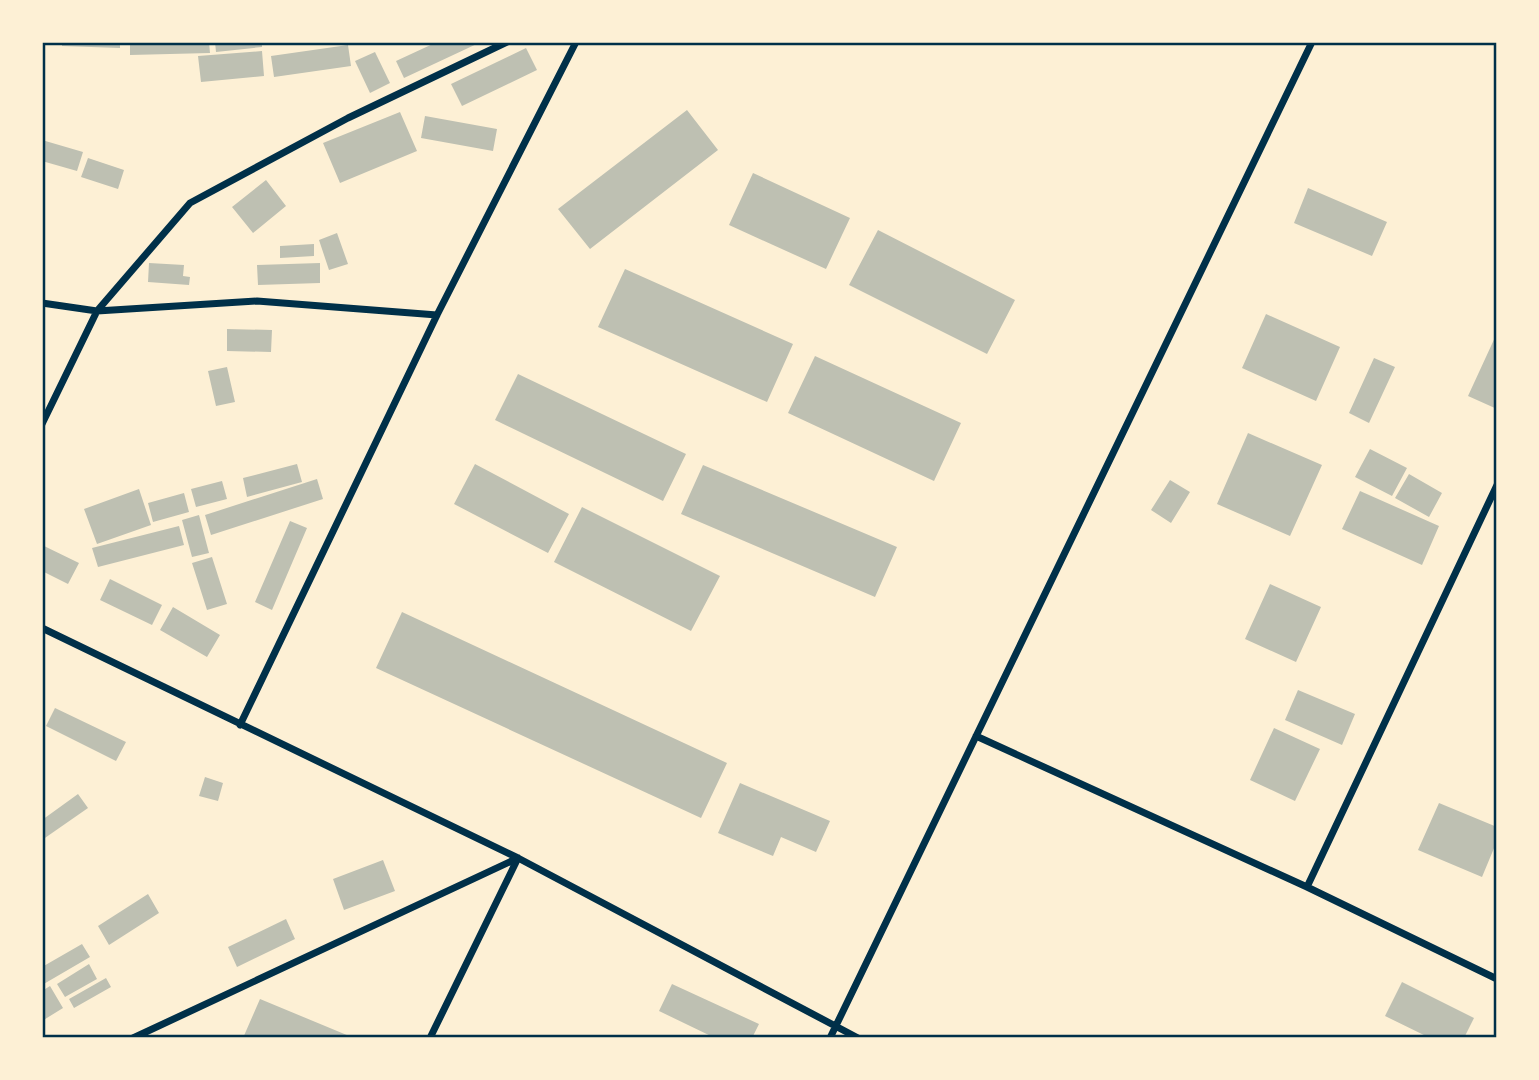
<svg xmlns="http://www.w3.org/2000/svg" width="1539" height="1080" font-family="'Asap Condensed',sans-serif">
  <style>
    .building { fill: #bec0b2 }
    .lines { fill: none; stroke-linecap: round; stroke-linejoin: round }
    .minor { stroke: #003049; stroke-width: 7 }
    .neatline { fill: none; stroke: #003049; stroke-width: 2.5 }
  </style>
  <rect width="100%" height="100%" fill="#fdf0d5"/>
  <path class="building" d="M 62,42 L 120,42 L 120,48 L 62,46 Z
    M 130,42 L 209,42 L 210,53 L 130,55 Z
    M 215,42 L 262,42 L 262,47 L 216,52 Z
    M 437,42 L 481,42 L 404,78 L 396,61 Z
    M 348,45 L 351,66 L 274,77 L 271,56 Z
    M 526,48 L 537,70 L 462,106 L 451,84 Z
    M 262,51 L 264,76 L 201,82 L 198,56 Z
    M 375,52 L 390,83 L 370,93 L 355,61 Z
    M 687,110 L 718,150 L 590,249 L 558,209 Z
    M 400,112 L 417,151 L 340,183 L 323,143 Z
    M 425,116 L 497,129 L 493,151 L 421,138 Z
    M 42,140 L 83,152 L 77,171 L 42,161 Z
    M 88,158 L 124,170 L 118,189 L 81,177 Z
    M 753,173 L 850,218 L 826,269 L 729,225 Z
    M 266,180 L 286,206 L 253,233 L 232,207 Z
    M 1308,188 L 1387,222 L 1372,256 L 1294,223 Z
    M 878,230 L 1015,300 L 987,354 L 849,285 Z
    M 337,233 L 348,264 L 329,270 L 319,240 Z
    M 314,244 L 314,256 L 280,258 L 280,246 Z
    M 149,263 L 184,265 L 183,276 L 190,277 L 189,285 L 148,282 Z
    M 320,263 L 320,283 L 258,285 L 257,265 Z
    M 625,269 L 793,344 L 767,402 L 598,327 Z
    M 1266,314 L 1340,347 L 1316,401 L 1242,368 Z
    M 227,329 L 272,330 L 271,352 L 227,351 Z
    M 1497,333 L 1497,409 L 1468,396 Z
    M 815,356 L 961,423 L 934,481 L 788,413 Z
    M 1374,358 L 1395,367 L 1369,423 L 1349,413 Z
    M 227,367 L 235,402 L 216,406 L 208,371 Z
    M 518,374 L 686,454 L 663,501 L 495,420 Z
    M 1248,433 L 1322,465 L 1290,536 L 1217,504 Z
    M 1370,449 L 1407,468 L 1392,496 L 1355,477 Z
    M 297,464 L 302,482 L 247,497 L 243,478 Z
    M 475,464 L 569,514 L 548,553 L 454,504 Z
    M 703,465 L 897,547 L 875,597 L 681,514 Z
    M 1409,474 L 1442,493 L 1429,517 L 1395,498 Z
    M 317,479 L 323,499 L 211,535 L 205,515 Z
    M 1170,480 L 1190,492 L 1171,523 L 1151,510 Z
    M 222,481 L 227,499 L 196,507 L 191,489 Z
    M 139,489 L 151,525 L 97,544 L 84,509 Z
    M 1360,491 L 1439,526 L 1422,565 L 1342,529 Z
    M 184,493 L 189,512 L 153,522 L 148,503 Z
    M 582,507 L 720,576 L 691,631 L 554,562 Z
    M 199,515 L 209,553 L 192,557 L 182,520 Z
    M 290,521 L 307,528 L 272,610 L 255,602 Z
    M 179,526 L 184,545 L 98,567 L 92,548 Z
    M 42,545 L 79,563 L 68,584 L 42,571 Z
    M 212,557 L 227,604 L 207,610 L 192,563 Z
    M 110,579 L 162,605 L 152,625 L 100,600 Z
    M 1270,584 L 1321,607 L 1296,662 L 1245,639 Z
    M 173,607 L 220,635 L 207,657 L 160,630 Z
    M 402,612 L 727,763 L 701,818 L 376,668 Z
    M 1298,690 L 1355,714 L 1342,745 L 1285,720 Z
    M 55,708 L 126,742 L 116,761 L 46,726 Z
    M 1274,728 L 1320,749 L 1295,801 L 1250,780 Z
    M 205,777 L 223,783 L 218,801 L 199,796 Z
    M 740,783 L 830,821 L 816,852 L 781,837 L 773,856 L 718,833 Z
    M 78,794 L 88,808 L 42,840 L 42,820 Z
    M 1439,803 L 1497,827 L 1497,841 L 1482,877 L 1418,850 Z
    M 383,860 L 395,891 L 344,910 L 333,879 Z
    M 148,894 L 159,913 L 109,945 L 98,926 Z
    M 286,919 L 295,939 L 237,967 L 228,947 Z
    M 82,944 L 90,957 L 42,985 L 42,967 Z
    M 89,964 L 97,979 L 65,997 L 57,984 Z
    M 106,978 L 111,987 L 74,1008 L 69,999 Z
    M 1402,982 L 1474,1018 L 1464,1038 L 1430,1038 L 1385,1016 Z
    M 672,984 L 759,1024 L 752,1038 L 715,1038 L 659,1011 Z
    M 50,986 L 63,1008 L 42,1021 L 42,991 Z
    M 260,999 L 354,1038 L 243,1038 Z"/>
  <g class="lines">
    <path class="minor" d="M 42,303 L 97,311 L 257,301 L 437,315
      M 42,424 L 97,311 L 190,203 L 348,118 L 507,42
      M 42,628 L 518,858 L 858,1038
      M 240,725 L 437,315 L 576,42
      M 976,736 L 1307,887 L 1497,979
      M 1307,887 L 1497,485
      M 133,1038 L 518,858
      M 430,1038 L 518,858
      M 830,1038 L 1312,42"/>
  </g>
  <rect width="1539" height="1080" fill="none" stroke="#fdf0d5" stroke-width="88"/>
  <rect x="44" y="44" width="1451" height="992" class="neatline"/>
</svg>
